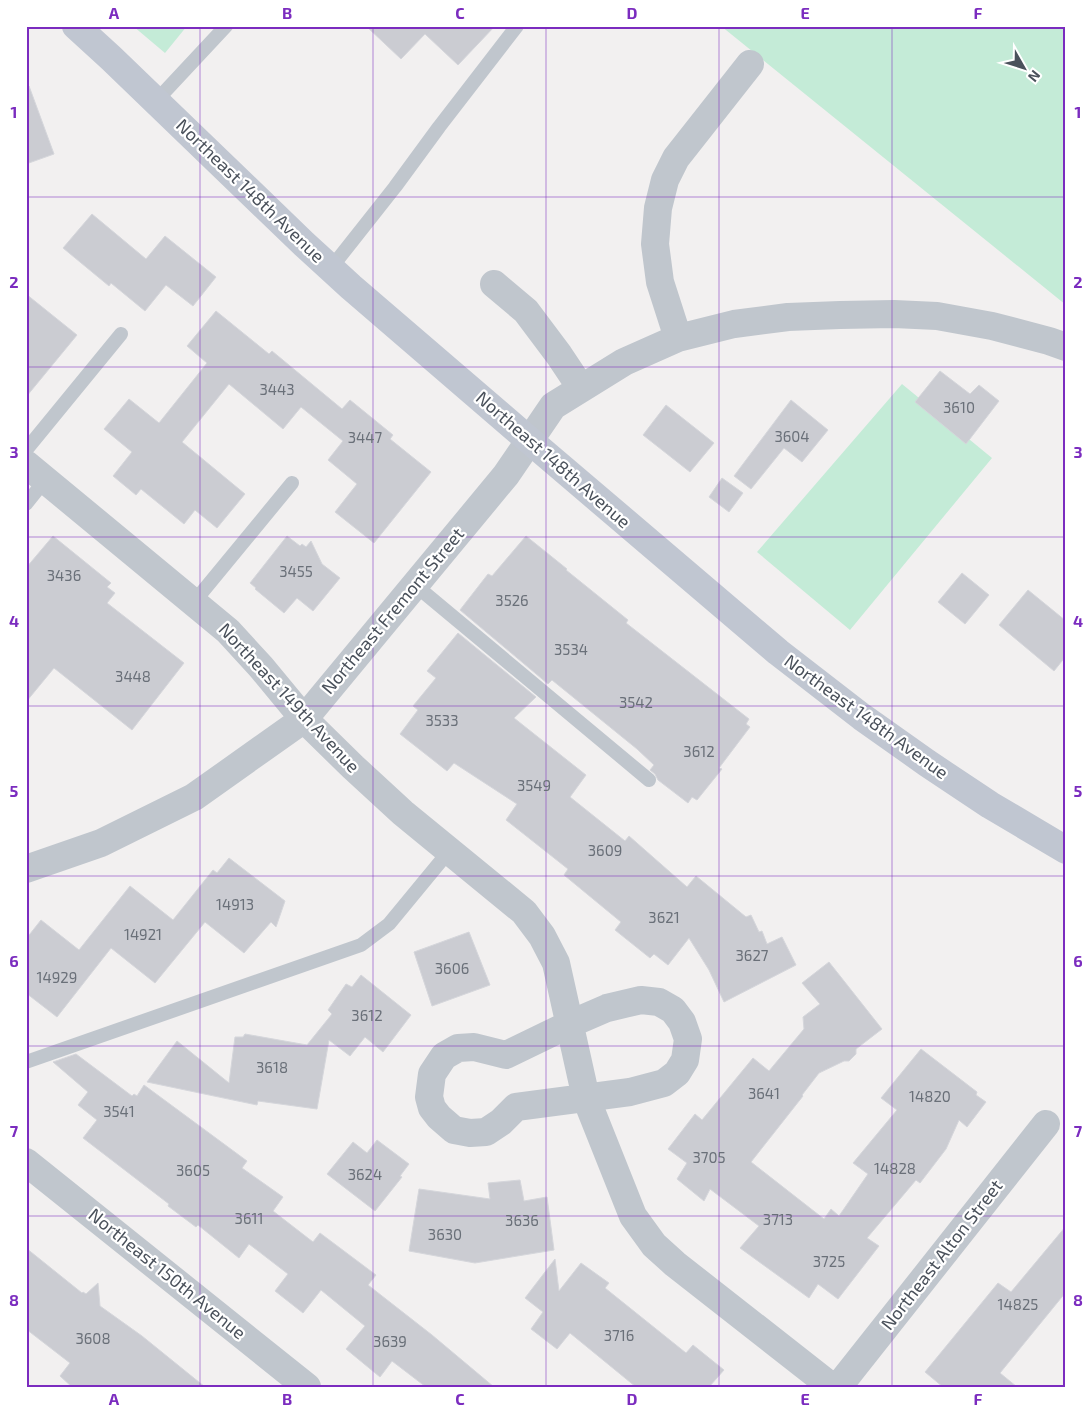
<svg xmlns="http://www.w3.org/2000/svg" width="1092" height="1413" font-family="'Exo 2',sans-serif">
  <style>
    .green { fill: #c4ebd7 }
    .building { fill: #cbccd2; stroke: #d5d6db }
    .lines { fill: none; stroke-linecap: round; stroke-linejoin: round }
    .service { stroke: #c0c6cd; stroke-width: 14 }
    .minor { stroke: #c0c6cd; stroke-width: 28 }
    .secondary { stroke: #c0c6d1; stroke-width: 28 }
    .grid { fill: none; stroke: #7b2cbf; stroke-width: 1; stroke-opacity: 0.55 }
    .labels { text-anchor: middle; stroke-width: 4.5; stroke-linejoin: round; paint-order: stroke }
    .number-label { font-size: 15px; fill: #6a7079 }
    .street-label { font-size: 18px; fill: #4a515b; stroke: #fff }
    .neatline { fill: none; stroke: #7b2cbf; stroke-width: 2 }
    .grid-label { font-size: 16px; text-anchor: middle; font-weight: bold; fill: #7b2cbf }
  </style>
  <rect width="100%" height="100%" fill="#f2f0f0"/>
  <path class="green" d="M 133,26 L 187,26 L 165,53 Z
    M 721,26 L 1066,26 L 1066,305 Z
    M 902,384 L 992,458 L 850,630 L 757,552 Z"/>
  <path class="building" d="M 366,26 L 495,26 L 458,65 L 425,34 L 401,59 Z
    M 29,86 L 54,154 L 26,164 L 26,87 Z
    M 92,214 L 146,259 L 165,236 L 216,277 L 193,306 L 166,285 L 145,311 L 111,283 L 109,286 L 63,248 Z
    M 26,294 L 77,335 L 26,397 Z
    M 216,311 L 269,354 L 272,351 L 342,409 L 350,400 L 393,435 L 390,439 L 431,472 L 374,543 L 335,512 L 357,484 L 328,460 L 343,441 L 301,407 L 283,429 L 229,384 L 182,442 L 245,494 L 217,528 L 195,510 L 184,524 L 141,489 L 136,495 L 113,476 L 132,452 L 104,429 L 129,399 L 159,423 L 207,363 L 187,346 Z
    M 940,371 L 970,394 L 979,385 L 999,401 L 966,444 L 915,402 Z
    M 791,400 L 828,430 L 802,462 L 784,448 L 751,489 L 734,476 Z
    M 666,405 L 714,443 L 690,472 L 643,435 Z
    M 722,478 L 743,493 L 729,512 L 709,497 Z
    M 53,536 L 111,583 L 107,587 L 115,593 L 107,603 L 184,663 L 132,730 L 54,668 L 26,702 L 26,568 Z
    M 287,536 L 300,546 L 302,544 L 306,547 L 311,541 L 322,564 L 340,578 L 313,611 L 297,598 L 284,613 L 255,589 L 256,588 L 250,583 Z
    M 526,536 L 567,569 L 566,570 L 628,620 L 626,623 L 749,719 L 746,724 L 750,727 L 719,768 L 722,769 L 697,800 L 692,797 L 688,803 L 658,780 L 655,774 L 650,770 L 654,765 L 637,749 L 552,680 L 548,684 L 460,610 L 488,574 L 492,576 Z
    M 962,573 L 989,595 L 965,624 L 938,602 Z
    M 1028,590 L 1066,621 L 1066,656 L 1054,671 L 999,625 Z
    M 458,633 L 536,697 L 514,718 L 586,775 L 570,797 L 625,841 L 629,836 L 687,887 L 696,876 L 746,917 L 751,915 L 759,932 L 762,931 L 767,944 L 782,937 L 796,965 L 724,1002 L 709,970 L 689,938 L 668,965 L 654,954 L 650,958 L 615,930 L 621,922 L 564,875 L 568,869 L 506,820 L 517,804 L 454,763 L 447,771 L 400,734 L 418,710 L 413,706 L 436,678 L 427,671 Z
    M 229,858 L 285,901 L 276,927 L 271,922 L 244,953 L 205,922 L 155,983 L 111,948 L 57,1017 L 26,993 L 26,939 L 41,920 L 79,950 L 130,886 L 173,920 L 213,870 L 217,873 Z
    M 469,932 L 490,985 L 432,1006 L 414,952 Z
    M 829,962 L 882,1029 L 856,1049 L 856,1054 L 849,1061 L 844,1061 L 819,1073 L 802,1095 L 803,1096 L 751,1162 L 824,1219 L 831,1209 L 839,1216 L 868,1174 L 853,1163 L 897,1110 L 881,1098 L 921,1049 L 977,1092 L 976,1095 L 986,1102 L 967,1127 L 959,1120 L 946,1149 L 920,1183 L 916,1180 L 867,1238 L 879,1246 L 838,1299 L 818,1284 L 809,1298 L 740,1248 L 759,1226 L 710,1189 L 704,1201 L 677,1179 L 687,1163 L 668,1149 L 695,1114 L 702,1120 L 753,1058 L 769,1071 L 804,1029 L 803,1017 L 820,1004 L 802,983 Z
    M 361,975 L 411,1015 L 383,1052 L 365,1037 L 350,1056 L 329,1040 L 317,1109 L 258,1101 L 257,1105 L 147,1082 L 177,1041 L 229,1083 L 235,1037 L 243,1037 L 245,1034 L 307,1045 L 332,1014 L 328,1010 L 346,984 L 352,987 Z
    M 76,1054 L 132,1096 L 134,1094 L 137,1096 L 144,1085 L 247,1161 L 242,1168 L 283,1197 L 273,1211 L 313,1242 L 320,1233 L 376,1275 L 368,1285 L 432,1335 L 494,1387 L 426,1387 L 392,1361 L 380,1377 L 346,1349 L 365,1326 L 321,1290 L 303,1313 L 275,1291 L 288,1274 L 249,1244 L 239,1258 L 198,1225 L 196,1227 L 168,1206 L 169,1204 L 83,1138 L 97,1120 L 78,1105 L 88,1092 L 53,1062 Z
    M 377,1140 L 409,1164 L 400,1176 L 402,1177 L 375,1211 L 327,1174 L 353,1142 L 367,1153 Z
    M 520,1180 L 524,1201 L 547,1197 L 554,1250 L 475,1263 L 409,1251 L 419,1189 L 490,1199 L 488,1183 Z
    M 1066,1226 L 1066,1292 L 1000,1373 L 1017,1387 L 943,1387 L 925,1372 L 998,1283 L 1011,1292 Z
    M 26,1248 L 82,1293 L 83,1292 L 86,1294 L 98,1283 L 100,1306 L 142,1336 L 205,1387 L 72,1387 L 60,1376 L 70,1363 L 26,1329 Z
    M 555,1259 L 559,1291 L 581,1263 L 609,1283 L 605,1288 L 686,1353 L 693,1345 L 724,1370 L 709,1387 L 636,1387 L 570,1333 L 557,1349 L 531,1329 L 543,1312 L 525,1298 Z"/>
  <g class="lines">
    <path class="service" d="M 156,101 L 226,26
      M 331,268 L 395,187 L 439,127 L 517,26
      M 26,450 L 121,334
      M 26,504 L 46,479
      M 415,585 L 649,780
      M 194,602 L 292,483
      M 26,1062 L 361,945 L 389,924 L 450,850"/>
    <path class="minor" d="M 494,284 L 526,311 L 559,355 L 581,388
      M 678,338 L 660,282 L 655,244 L 658,208 L 665,180 L 676,158 L 750,64
      M 26,464 L 228,631 L 261,667 L 304,719 L 353,767 L 403,813 L 524,912 L 542,936 L 556,963 L 586,1098 L 633,1216 L 654,1245 L 675,1264 L 832,1387
      M 26,869 L 101,843 L 194,797 L 304,719 L 506,475 L 553,406 L 624,362 L 678,338 L 734,324 L 788,317 L 840,315 L 894,314 L 937,316 L 992,326 L 1049,341 L 1066,347
      M 641,1000 L 659,1002 L 673,1010 L 682,1022 L 688,1039 L 685,1060 L 677,1073 L 664,1083 L 630,1092 L 516,1107 L 501,1122 L 486,1132 L 470,1133 L 454,1130 L 439,1117 L 432,1108 L 429,1097 L 432,1074 L 444,1056 L 458,1048 L 474,1047 L 506,1055 L 570,1024 L 607,1008 Z
      M 26,1162 L 307,1387
      M 838,1387 L 1046,1124"/>
    <path class="secondary" d="M 76,26 L 111,58 L 304,244 L 351,287 L 529,440 L 778,652 L 862,717 L 927,763 L 990,805 L 1066,850"/>
  </g>
  <path class="grid" d="M 200,26 L 200,1387M 373,26 L 373,1387M 546,26 L 546,1387M 719,26 L 719,1387M 892,26 L 892,1387M 26,197 L 1066,197M 26,367 L 1066,367M 26,537 L 1066,537M 26,706 L 1066,706M 26,876 L 1066,876M 26,1046 L 1066,1046M 26,1216 L 1066,1216"/>
  <g class="labels">
    <g class="number-label">
      <text x="277" y="395">3443</text>
      <text x="959" y="413">3610</text>
      <text x="792" y="442">3604</text>
      <text x="365" y="443">3447</text>
      <text x="296" y="577">3455</text>
      <text x="64" y="581">3436</text>
      <text x="512" y="606">3526</text>
      <text x="571" y="655">3534</text>
      <text x="133" y="682">3448</text>
      <text x="636" y="708">3542</text>
      <text x="442" y="726">3533</text>
      <text x="699" y="757">3612</text>
      <text x="534" y="791">3549</text>
      <text x="605" y="856">3609</text>
      <text x="235" y="910">14913</text>
      <text x="664" y="923">3621</text>
      <text x="143" y="940">14921</text>
      <text x="752" y="961">3627</text>
      <text x="452" y="974">3606</text>
      <text x="57" y="983">14929</text>
      <text x="367" y="1021">3612</text>
      <text x="272" y="1073">3618</text>
      <text x="764" y="1099">3641</text>
      <text x="930" y="1102">14820</text>
      <text x="119" y="1117">3541</text>
      <text x="709" y="1163">3705</text>
      <text x="895" y="1174">14828</text>
      <text x="193" y="1176">3605</text>
      <text x="365" y="1180">3624</text>
      <text x="249" y="1224">3611</text>
      <text x="778" y="1225">3713</text>
      <text x="522" y="1226">3636</text>
      <text x="445" y="1240">3630</text>
      <text x="829" y="1267">3725</text>
      <text x="1018" y="1310">14825</text>
      <text x="619" y="1341">3716</text>
      <text x="93" y="1344">3608</text>
      <text x="390" y="1347">3639</text>
    </g>
    <g class="street-label">
      <text transform="translate(250 191) rotate(44)" y="6">Northeast 148th Avenue</text>
      <text transform="translate(553 460) rotate(41)" y="6">Northeast 148th Avenue</text>
      <text transform="translate(393 611) rotate(-50)" y="6">Northeast Fremont Street</text>
      <text transform="translate(289 698) rotate(47)" y="6">Northeast 149th Avenue</text>
      <text transform="translate(866 717) rotate(36)" y="6">Northeast 148th Avenue</text>
      <text transform="translate(942 1255) rotate(-52)" y="6">Northeast Alton Street</text>
      <text transform="translate(167 1274) rotate(39)" y="6">Northeast 150th Avenue</text>
    </g>
  </g>
  <rect width="1092" height="1413" fill="none" stroke="#ffffff" stroke-width="55"/>
  <g transform="translate(1024 68) rotate(129)" stroke="#ffffff" stroke-width="4" paint-order="stroke">
  <path d="M0-4L9 19L0 12L-9 19Z" fill="#4a515b"/>
  <text y="-8" font-size="14" font-weight="bold" text-anchor="middle" fill="#4a515b">N</text>
  </g>
  <rect x="28" y="28" width="1036" height="1358" class="neatline"/>
  <g class="grid-label">
    <text x="114" y="19">A</text>
    <text x="287" y="19">B</text>
    <text x="460" y="19">C</text>
    <text x="632" y="19">D</text>
    <text x="805" y="19">E</text>
    <text x="978" y="19">F</text>
    <text x="14" y="118">1</text>
    <text x="1078" y="118">1</text>
    <text x="14" y="288">2</text>
    <text x="1078" y="288">2</text>
    <text x="14" y="458">3</text>
    <text x="1078" y="458">3</text>
    <text x="14" y="627">4</text>
    <text x="1078" y="627">4</text>
    <text x="14" y="797">5</text>
    <text x="1078" y="797">5</text>
    <text x="14" y="967">6</text>
    <text x="1078" y="967">6</text>
    <text x="14" y="1137">7</text>
    <text x="1078" y="1137">7</text>
    <text x="14" y="1306">8</text>
    <text x="1078" y="1306">8</text>
    <text x="114" y="1405">A</text>
    <text x="287" y="1405">B</text>
    <text x="460" y="1405">C</text>
    <text x="632" y="1405">D</text>
    <text x="805" y="1405">E</text>
    <text x="978" y="1405">F</text>
  </g>
</svg>
